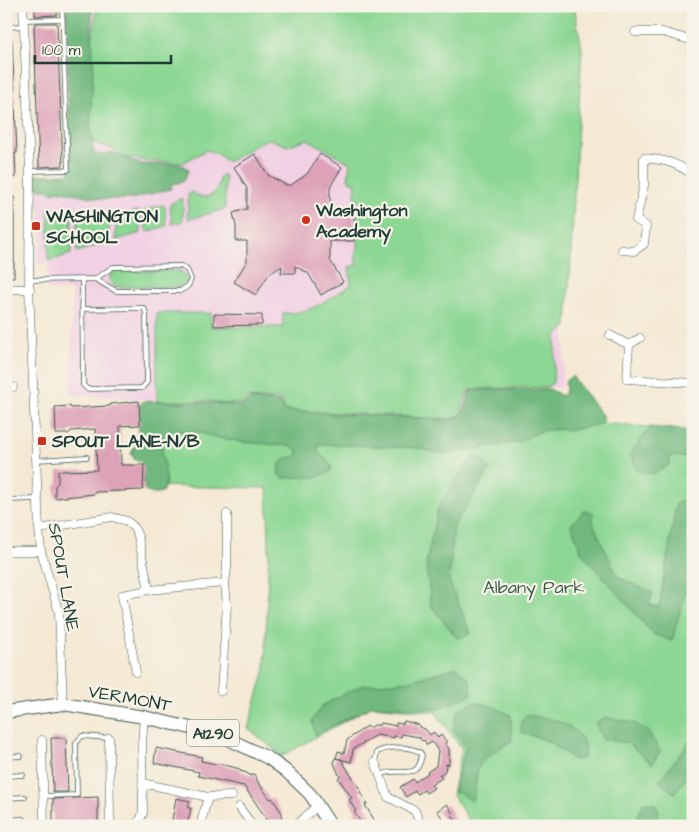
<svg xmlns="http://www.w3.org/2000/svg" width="699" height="832" font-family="'Architects Daughter',sans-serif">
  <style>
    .built { fill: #f1d0e3 }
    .green { fill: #8bd793; stroke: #558a64 }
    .forest { fill: #70b87d; stroke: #487a58 }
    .building { fill: #dda1b8 }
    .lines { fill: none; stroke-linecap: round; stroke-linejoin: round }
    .lane-casing { stroke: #3f574c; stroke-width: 5.5 }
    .street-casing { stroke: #3f574c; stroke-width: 9 }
    .primary-casing { stroke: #3f574c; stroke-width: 14 }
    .lane { stroke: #fff; stroke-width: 4 }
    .street { stroke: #fff; stroke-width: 8 }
    .primary { stroke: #fff; stroke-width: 12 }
    .poi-dot { fill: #c8321e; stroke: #f7f3e8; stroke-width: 2 }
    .labels { text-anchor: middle; stroke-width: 4.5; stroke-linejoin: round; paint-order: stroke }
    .shield { fill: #f7f3e8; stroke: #60746a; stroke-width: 1 }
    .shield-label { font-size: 16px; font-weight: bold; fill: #1f3d34 }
    .poi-label { font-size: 18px; font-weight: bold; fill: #1f3d34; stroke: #f7f3e8; text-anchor: start }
    .street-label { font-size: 18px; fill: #1f3d34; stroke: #f7f3e8 }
    .park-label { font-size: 18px; fill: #355c47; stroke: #f7f3e8 }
  </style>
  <rect width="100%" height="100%" fill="#f7f3e8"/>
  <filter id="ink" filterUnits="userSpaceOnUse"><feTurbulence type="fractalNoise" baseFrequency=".02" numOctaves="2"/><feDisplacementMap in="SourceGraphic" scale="10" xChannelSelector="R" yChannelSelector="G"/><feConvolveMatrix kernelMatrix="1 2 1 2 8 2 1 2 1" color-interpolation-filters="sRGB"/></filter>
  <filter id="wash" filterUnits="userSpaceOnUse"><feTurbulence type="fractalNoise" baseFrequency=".0096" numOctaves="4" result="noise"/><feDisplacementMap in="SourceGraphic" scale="20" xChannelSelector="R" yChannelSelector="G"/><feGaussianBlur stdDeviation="1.12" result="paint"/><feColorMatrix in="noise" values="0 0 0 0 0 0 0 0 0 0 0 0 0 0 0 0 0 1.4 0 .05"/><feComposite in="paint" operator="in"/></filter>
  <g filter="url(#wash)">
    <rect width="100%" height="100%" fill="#f4e9d4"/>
    <path class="built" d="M 66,6 L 570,6 L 575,11 L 582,49 L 562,387 L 470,389 L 463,423 L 71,394 L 72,291 L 48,290 L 48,263 L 38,264 L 37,259 L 42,234 L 36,175 L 70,174 Z"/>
    <path class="green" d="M 97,6 L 567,6 L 575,11 L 582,49 L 567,326 L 556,336 L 553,383 L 547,387 L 472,389 L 467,392 L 461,415 L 451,419 L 284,410 L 283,400 L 247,398 L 244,404 L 215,403 L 211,401 L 157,401 L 157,313 L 211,313 L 211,327 L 283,327 L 283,313 C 309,315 330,298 351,285 L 349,267 L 357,265 L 355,253 L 358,249 L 358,198 L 355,197 L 356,183 L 350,182 L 348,178 L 350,163 L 307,139 L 287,146 L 270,139 L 263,141 L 228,162 L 217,154 L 206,150 L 183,163 L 146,161 L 121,156 L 114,149 L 91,142 L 90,119 L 92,40 Z
      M 223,175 L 225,176 L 225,209 L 190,219 L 188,218 L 188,195 L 192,192 C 205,203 221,194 219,177 Z
      M 181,198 L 183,200 L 183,220 L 181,222 L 172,224 L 170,204 Z
      M 163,205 L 165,207 L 166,226 L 148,232 L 146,230 L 146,210 Z
      M 49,209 L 70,214 L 72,216 L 71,254 L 49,261 L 48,260 Z
      M 139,211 L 141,213 L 141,233 L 116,240 L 115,215 Z
      M 77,215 L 109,215 L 109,242 L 77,252 Z
      M 116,271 L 180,271 L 186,275 C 188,281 185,285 180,287 L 116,287 L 112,284 L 109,279 L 111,274 Z
      M 150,413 L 490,432 L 576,421 L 693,431 L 693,826 L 468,826 L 469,821 L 452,794 L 462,749 L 435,712 L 372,706 L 282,756 L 248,728 L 265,669 L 269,543 L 267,488 L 145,486 Z"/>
    <path class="forest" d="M 66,6 L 93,6 C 90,28 94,50 93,72 C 92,100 88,126 94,153 L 103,155 L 112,152 L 140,164 L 179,164 L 189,169 L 183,182 L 171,184 L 171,189 L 131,199 L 101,199 L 56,190 L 54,193 L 37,187 L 36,175 L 70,174 Z
      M 572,376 L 604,418 L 603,423 L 568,431 L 563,429 L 541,431 L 519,442 L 443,454 L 417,448 L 319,444 L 318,452 L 332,466 L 330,472 L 317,477 L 283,478 L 278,474 C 280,458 282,459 297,456 L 298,451 L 291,446 L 242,442 L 213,437 L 198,432 L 169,431 L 164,434 C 164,438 162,443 162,447 C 162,463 171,477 162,492 L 153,494 L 145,491 L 141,461 L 135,460 L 131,454 L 133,449 L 138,442 C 137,436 139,431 139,425 C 138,415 136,410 143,401 L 213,403 L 243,406 L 250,399 L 281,402 L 284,411 L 447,420 C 465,418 466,408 469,392 L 474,390 L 550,389 L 562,396 L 566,391 L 565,381 Z
      M 651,427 L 693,431 L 693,458 L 670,456 L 669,465 L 653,474 L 638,471 L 630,454 Z
      M 472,457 L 482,459 L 490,469 L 454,526 L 449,581 L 471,633 L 458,639 L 431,606 L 426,564 L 438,507 Z
      M 686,498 L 693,498 L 693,565 L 672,641 L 653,634 L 582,553 L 571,525 L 585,509 L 593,513 L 593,523 L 618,577 L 653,593 L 649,605 L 659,607 L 676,504 Z
      M 456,667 L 470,680 L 472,694 L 438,709 L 372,706 L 315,735 L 312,720 L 323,705 L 360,686 L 409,681 Z
      M 475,702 L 489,705 L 511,715 L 512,741 C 502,747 481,758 478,769 C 475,781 477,788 472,801 L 460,793 L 453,792 L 466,747 L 453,729 L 458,710 Z
      M 527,715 C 547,718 573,721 583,741 C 585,746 584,752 584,757 L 576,761 L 548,741 L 521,732 L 521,720 Z
      M 605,717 L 634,723 L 649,732 L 660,752 L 652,764 L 628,743 L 603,740 L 595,723 Z
      M 693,737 L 693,771 L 674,793 L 659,781 Z
      M 644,802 L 655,804 L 659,812 L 655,826 L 633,826 Z"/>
    <g id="blocks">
      <path class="building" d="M 35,6 L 57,6 L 57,15 L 35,16 Z
        M 36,23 L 57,23 L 63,166 L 39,167 L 34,26 Z
        M 6,39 L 12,39 L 17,153 L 15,153 L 16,177 L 6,178 Z
        M 255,154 L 268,175 L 286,185 L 291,185 L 307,174 L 320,154 L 342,167 L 330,187 L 330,208 L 354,208 L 354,241 L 330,241 L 330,260 L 343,282 L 321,295 L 308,273 L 295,266 L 295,273 L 281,273 L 282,266 L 269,274 L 256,295 L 234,282 L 247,261 L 247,241 L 236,241 L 236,226 L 233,213 L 247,209 L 247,188 L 234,167 Z
        M 6,197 L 14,197 L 14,277 L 6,277 Z
        M 214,314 L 262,315 L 262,325 L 214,326 Z
        M 139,401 L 140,425 L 120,426 L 121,465 L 144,465 L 143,490 L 94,492 L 94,494 L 55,498 L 55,486 L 58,483 L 58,471 L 97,470 L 95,429 L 71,431 L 68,434 L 56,434 L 55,407 L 70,406 L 71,408 L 110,406 L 110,404 Z
        M 404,721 L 419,725 L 419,727 L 425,729 L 430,735 L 434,732 L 438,738 L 441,735 L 447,742 L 445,743 L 449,749 L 449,765 L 446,764 L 445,771 L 439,775 L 442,778 L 431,785 L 434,788 L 426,793 L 424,790 L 418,794 L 415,791 L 406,797 L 400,787 L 413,779 L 415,782 L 428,773 L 427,772 L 436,766 L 438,751 L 432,742 L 427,745 L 424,740 L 422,741 L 419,737 L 402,734 L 401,737 L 394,736 L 394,738 L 377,735 L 353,749 L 351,762 L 336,758 L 338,751 L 344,753 L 347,740 L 367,726 L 369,728 L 375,725 L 380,725 L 381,723 L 396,726 L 396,723 L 403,724 Z
        M 51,738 L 66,738 L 68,792 L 53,792 Z
        M 156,748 L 202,757 L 201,761 L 217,764 L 217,763 L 240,769 L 240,771 L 247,773 L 250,776 L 254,774 L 259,784 L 270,799 L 272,798 L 282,813 L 280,826 L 264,826 L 266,818 L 244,786 L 198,776 L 199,772 L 154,763 Z
        M 335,758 L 341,759 L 361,791 L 360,792 L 367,804 L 365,805 L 378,826 L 363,826 L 354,812 L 356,811 L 349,800 L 352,798 L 338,778 L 340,777 L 334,763 Z
        M 98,797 L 98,826 L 53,826 L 53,799 Z
        M 176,798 L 190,801 L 188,808 L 191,808 L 187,826 L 171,826 Z
        M 447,804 L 453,814 L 452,815 L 457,822 L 452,826 L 437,826 L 444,820 L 437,811 Z"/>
    </g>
  </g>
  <g filter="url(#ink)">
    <use href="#blocks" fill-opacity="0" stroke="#3f574c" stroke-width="1"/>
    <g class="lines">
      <g class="lane-casing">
        <path id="lane" d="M 24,20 L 63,19
          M 6,27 L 24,26
          M 30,171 L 68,170 L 62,6
          M 181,266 L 187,270 L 191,279 L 188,286 L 180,291 L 116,291 L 95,279 L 113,267 Z
          M 30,280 L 95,279
          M 82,309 L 144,308 L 146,313 L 147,382 L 142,388 L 87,389 L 83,385 L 82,279
          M 36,460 L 87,457
          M 6,500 L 37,499
          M 6,757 L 21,756
          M 375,762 L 377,752 C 389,746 408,746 420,752 L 422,755 C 418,778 408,770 391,772 C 388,772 383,774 380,775
          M 6,776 L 23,775
          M 44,796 L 77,795 L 76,743 L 82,736 L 109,738
          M 6,798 L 25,797
          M 6,820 L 23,819"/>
      </g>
      <g class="street-casing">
        <path id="street" d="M 23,6 L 30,171 L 29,288 L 39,529 L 41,551 L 59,613 L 63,704
          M 635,32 L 663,32 L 693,41
          M 622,250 L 634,251 L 644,244 L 646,226 L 636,220 L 644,185 L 644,158 C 665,160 676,162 693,175
          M 6,289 L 30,289
          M 610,335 L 629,345 L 640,338
          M 629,345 L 627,379 L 693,383
          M 6,387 L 13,387
          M 39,529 L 112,517 L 127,521 L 134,527 L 138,536 L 149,590
          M 6,551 L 41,551
          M 136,672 L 122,595 L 149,590 L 225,583
          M 221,691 L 227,605 L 225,583 L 227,568 L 227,514
          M 109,738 L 110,822 L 114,826
          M 42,740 L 44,826
          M 375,762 L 388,797 L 415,811 L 421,826
          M 142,783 L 208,797 L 200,826
          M 208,797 L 232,796
          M 239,807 L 250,822 L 249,826
          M 132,826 L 140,820 L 143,813 L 142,744 L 144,717
          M 295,826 L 318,805"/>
      </g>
      <g class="primary-casing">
        <path id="primary" d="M 6,712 L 63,704 L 144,717 L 220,735 L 268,758 L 286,771 L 310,794 L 331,826"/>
      </g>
      <use href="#lane" class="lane"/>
      <use href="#street" class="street"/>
      <use href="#primary" class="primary"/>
    </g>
  </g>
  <g class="poi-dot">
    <circle cx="306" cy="220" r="5"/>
    <rect x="31" y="221" width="10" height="10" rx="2.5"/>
    <rect x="37" y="436" width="10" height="10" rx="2.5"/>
  </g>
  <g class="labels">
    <rect class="shield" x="187" y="719.5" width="52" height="27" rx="4"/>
    <g class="shield-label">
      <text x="213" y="739">A1290</text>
    </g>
    <g class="poi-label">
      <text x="316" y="216">Washington<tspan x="316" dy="21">Academy</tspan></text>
      <text x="46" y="222">WASHINGTON<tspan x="46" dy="21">SCHOOL</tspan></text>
      <text x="52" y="447">SPOUT LANE-N/B</text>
    </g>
    <g class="street-label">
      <text transform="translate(64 577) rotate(80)" y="6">SPOUT LANE</text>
      <text transform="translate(130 698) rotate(10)" y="6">VERMONT</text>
    </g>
    <g class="park-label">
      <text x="534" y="593">Albany Park</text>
    </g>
  </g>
  <rect width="699" height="832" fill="none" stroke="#f7f3e8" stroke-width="25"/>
  <path d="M35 55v8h136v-8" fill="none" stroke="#1f3d34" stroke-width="2.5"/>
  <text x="42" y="55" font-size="15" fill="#1f3d34" stroke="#f7f3e8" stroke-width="4" paint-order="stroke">100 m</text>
</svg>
